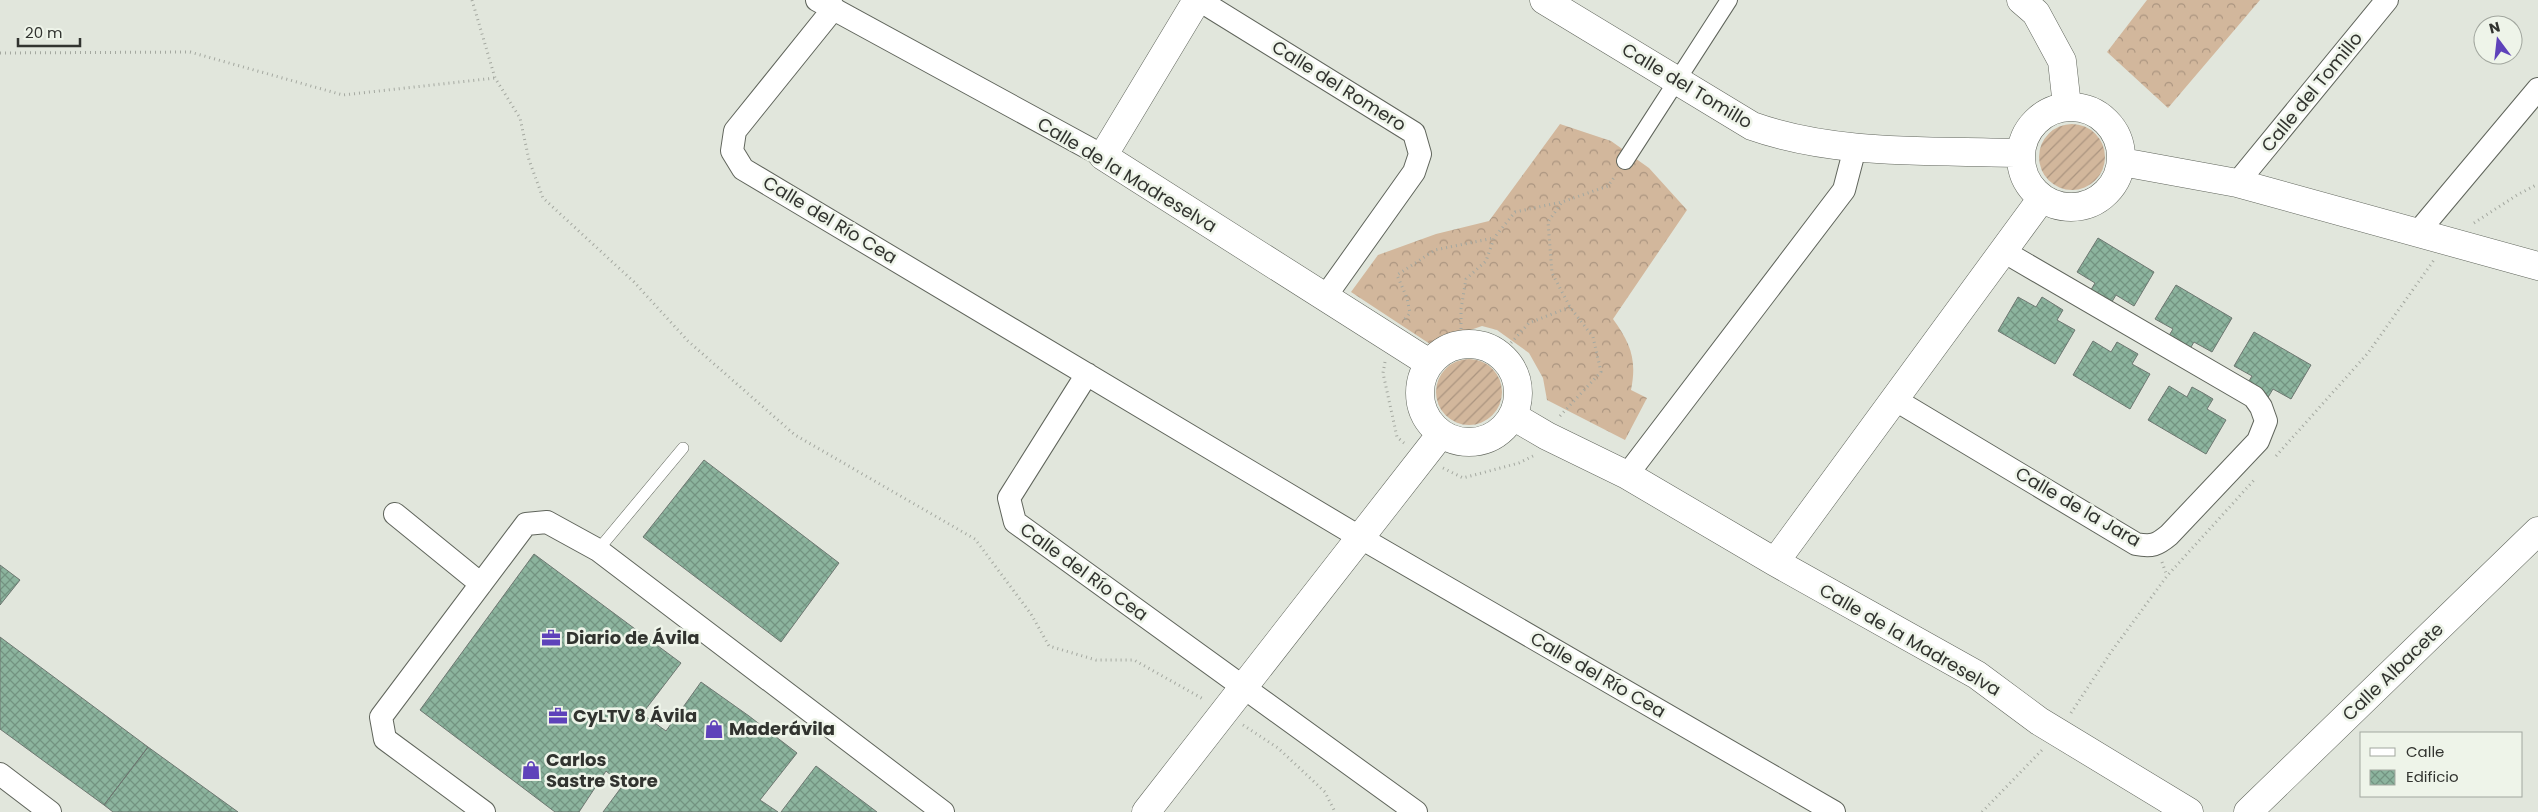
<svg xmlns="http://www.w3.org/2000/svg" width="2538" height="812" font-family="Poppins,sans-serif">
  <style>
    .forest { fill: url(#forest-crowns) }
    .garden { fill: url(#garden-furrows) }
    .building { fill: url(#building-cross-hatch); stroke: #6d7771 }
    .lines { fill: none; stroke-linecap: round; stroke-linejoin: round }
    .service-casing { stroke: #60655c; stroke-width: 12 }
    .pedestrian-casing { stroke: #60655c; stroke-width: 18 }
    .minor-casing { stroke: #60655c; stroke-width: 24 }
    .tertiary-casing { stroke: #60655c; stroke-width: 29 }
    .path { stroke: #a4a8a0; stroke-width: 3; stroke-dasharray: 1 4; stroke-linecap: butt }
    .service { stroke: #fff; stroke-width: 11 }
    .pedestrian { stroke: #fff; stroke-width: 16 }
    .minor { stroke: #fff; stroke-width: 22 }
    .tertiary { stroke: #fff; stroke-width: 28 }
    .labels { text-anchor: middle; stroke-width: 5; stroke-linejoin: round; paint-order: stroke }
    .street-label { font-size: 18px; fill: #31332f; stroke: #eef4e9 }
    .poi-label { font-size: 18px; font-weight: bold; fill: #31332f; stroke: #eef4e9; text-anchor: start }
  </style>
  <defs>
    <pattern id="forest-crowns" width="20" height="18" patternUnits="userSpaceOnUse" patternTransform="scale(1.25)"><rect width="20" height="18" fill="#d2b79c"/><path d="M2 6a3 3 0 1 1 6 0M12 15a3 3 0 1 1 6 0" fill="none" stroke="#ab9580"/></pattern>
    <pattern id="garden-furrows" width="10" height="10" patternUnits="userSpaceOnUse" patternTransform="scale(1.25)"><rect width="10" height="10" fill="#d2b79c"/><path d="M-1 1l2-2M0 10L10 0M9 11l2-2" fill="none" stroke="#ab9580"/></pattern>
    <pattern id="building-cross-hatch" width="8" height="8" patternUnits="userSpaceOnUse" patternTransform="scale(1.25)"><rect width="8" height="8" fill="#8cb49e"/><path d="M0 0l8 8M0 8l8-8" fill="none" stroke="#739381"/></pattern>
  </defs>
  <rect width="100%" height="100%" fill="#e1e6dc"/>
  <path class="forest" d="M 2147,0 L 2260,0 L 2168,108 L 2107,52 Z
    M 1560,124 L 1611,141 L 1649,168 L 1687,210 L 1613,319 C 1631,344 1637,360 1631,390 L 1647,398 L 1625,440 L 1547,400 L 1543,378 L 1529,353 L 1497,330 L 1482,326 L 1430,344 L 1351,292 L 1378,255 L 1436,234 L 1489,221 Z"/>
  <path class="garden" d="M2039 157a33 33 0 1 1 66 0a33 33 0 1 1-66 0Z
    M1436 392a33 33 0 1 1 66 0a33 33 0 1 1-66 0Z"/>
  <path class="building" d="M 2098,238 L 2154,272 L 2134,306 L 2116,295 L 2110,305 L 2089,293 L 2095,283 L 2077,272 Z
    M 2176,285 L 2232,318 L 2212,352 L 2194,342 L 2188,352 L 2167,339 L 2173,329 L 2155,319 Z
    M 2018,297 L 2036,307 L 2042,297 L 2063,310 L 2057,320 L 2075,330 L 2055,364 L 1998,331 Z
    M 2254,332 L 2311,365 L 2291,399 L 2273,389 L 2267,399 L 2246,386 L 2252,376 L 2234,366 Z
    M 2093,341 L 2111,352 L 2117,342 L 2138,354 L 2132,364 L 2150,374 L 2130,409 L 2073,375 Z
    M 2169,386 L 2187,397 L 2192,387 L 2203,393 L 2213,399 L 2207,409 L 2226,420 L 2206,454 L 2148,420 Z
    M 704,460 L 839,563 L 781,642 L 643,537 Z
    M 534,554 L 681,663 L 642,714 L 666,731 L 701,682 L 749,716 L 797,753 L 760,800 L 778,812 L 603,812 L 623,785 L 606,771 L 579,812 L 555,812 L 420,710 Z
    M 0,565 L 20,580 L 0,605 Z
    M 0,637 L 148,747 L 104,805 L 0,729 Z
    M 148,747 L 238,812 L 113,812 L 104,805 Z
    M 816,766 L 877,812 L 781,812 Z"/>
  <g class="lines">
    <g class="service-casing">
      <path id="service" d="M 598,550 L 683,448"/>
    </g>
    <g class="pedestrian-casing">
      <path id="pedestrian" d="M 1625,161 L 1729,0"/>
    </g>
    <g class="minor-casing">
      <path id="minor" d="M 817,0 L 1103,156
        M 1199,0 L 1414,133 L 1420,154 L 1414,172 L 1325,297
        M 834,8 L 735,131 L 732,151 L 743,169 L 1361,538 L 1834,812
        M 2237,183 L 2387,0
        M 2418,232 L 2538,89
        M 1087,374 L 1009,498 L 1015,522 L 1416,812
        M 1894,399 L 2136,544 C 2152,547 2157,545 2169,535 L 2258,441 L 2266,421 L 2261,407 L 2254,397 L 2003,251
        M 1627,475 L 1844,190 L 1855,148
        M 395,514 L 481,584
        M 0,774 L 50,812
        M 484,812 L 385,739 L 381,717 L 526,524 L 547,522 L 598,550 L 943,812"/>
    </g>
    <g class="tertiary-casing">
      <path id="tertiary" d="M 1197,0 L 1103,156 L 1429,363
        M 1544,0 L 1752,126 C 1837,156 1931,150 2020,153
        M 2021,0 L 2036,13 L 2062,61 L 2067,106
        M2021 157a50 50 0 1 1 100 0a50 50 0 1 1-100 0Z
        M 2122,162 L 2237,183 L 2538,266
        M1420 393a49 49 0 1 1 98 0a49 49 0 1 1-98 0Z
        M 1513,416 L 1547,436 L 1627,475 L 1775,562 L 1977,675 L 2039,721 L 2189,812
        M 1775,562 L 2042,198
        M 1146,812 L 1441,434
        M 2248,812 L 2538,531"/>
    </g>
    <path class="path" d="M 472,0 L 495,78 L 520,118 L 529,160 L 543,198 L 634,282 L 688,341 L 795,435 L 975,539 L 1031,614 L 1049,646 L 1096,660 L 1134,660 L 1205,700
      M 0,53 L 190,52 L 343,95 L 495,78
      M 2474,223 L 2517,195 L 2538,184
      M 1405,319 L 1410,313 L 1407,298 L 1397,275 L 1435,250 L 1494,238
      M 1461,344 L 1461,309 L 1466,279 L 1486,261 L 1494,238 L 1515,212 L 1562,202
      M 1501,354 L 1529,323 L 1570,307
      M 1385,362 L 1383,373 L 1397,437 L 1404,443
      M 1560,416 L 1601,372 L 1593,337 L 1570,307 L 1552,273 L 1548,222 L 1562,202 L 1608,186 L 1615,176
      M 2276,456 L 2368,353 L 2434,260
      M 1443,468 L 1463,478 L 1519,463 L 1533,456
      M 2162,562 L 2167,576
      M 2071,713 L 2111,652 L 2167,576 L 2255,479
      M 1243,725 L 1278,748 L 1325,792 L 1335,812
      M 1982,812 L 2043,749"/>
    <use href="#service" class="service"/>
    <use href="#pedestrian" class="pedestrian"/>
    <use href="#minor" class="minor"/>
    <use href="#tertiary" class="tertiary"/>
  </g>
  <defs>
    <g id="office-bare" transform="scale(1.5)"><path d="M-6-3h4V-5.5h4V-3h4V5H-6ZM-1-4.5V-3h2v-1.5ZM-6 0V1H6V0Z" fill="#5e42ba" stroke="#eef4e9" stroke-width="2.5" paint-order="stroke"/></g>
    <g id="shop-bare" transform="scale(1.5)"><path d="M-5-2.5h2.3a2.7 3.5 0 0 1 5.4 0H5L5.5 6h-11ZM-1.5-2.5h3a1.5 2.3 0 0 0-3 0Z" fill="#5e42ba" stroke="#eef4e9" stroke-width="2.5" paint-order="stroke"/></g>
  </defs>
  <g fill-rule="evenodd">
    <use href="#office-bare" x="551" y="638"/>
    <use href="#office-bare" x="558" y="716"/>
    <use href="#shop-bare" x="714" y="729"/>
    <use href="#shop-bare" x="531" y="770"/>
  </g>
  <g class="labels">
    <g class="street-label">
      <text transform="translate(1339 86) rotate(32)" y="6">Calle del Romero</text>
      <text transform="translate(1687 86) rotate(31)" y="6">Calle del Tomillo</text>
      <text transform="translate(2312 92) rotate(-51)" y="6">Calle del Tomillo</text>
      <text transform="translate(1127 175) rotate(31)" y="6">Calle de la Madreselva</text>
      <text transform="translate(830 220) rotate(31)" y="6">Calle del Río Cea</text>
      <text transform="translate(2078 507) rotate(30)" y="6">Calle de la Jara</text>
      <text transform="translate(1084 572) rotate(36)" y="6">Calle del Río Cea</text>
      <text transform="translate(1910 640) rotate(30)" y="6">Calle de la Madreselva</text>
      <text transform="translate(2393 672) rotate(-44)" y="6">Calle Albacete</text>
      <text transform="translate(1598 675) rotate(30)" y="6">Calle del Río Cea</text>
    </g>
    <g class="poi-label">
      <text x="566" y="644">Diario de Ávila</text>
      <text x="573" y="722">CyLTV 8 Ávila</text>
      <text x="729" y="735">Maderávila</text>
      <text x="546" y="766">Carlos<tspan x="546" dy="21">Sastre Store</tspan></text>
    </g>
  </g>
  <rect x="2360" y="732" width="162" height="65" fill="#eef4e9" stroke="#a2a79f"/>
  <rect x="2370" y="748" width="25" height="8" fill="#ffffff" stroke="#a2a79f"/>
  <text x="2406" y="757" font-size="15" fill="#31332f">Calle</text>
  <rect x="2370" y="770" width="25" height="15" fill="url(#building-cross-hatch)" stroke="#a2a79f"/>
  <text x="2406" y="782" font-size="15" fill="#31332f">Edificio</text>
  <g transform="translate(2498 40) rotate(345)"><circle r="24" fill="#eef4e9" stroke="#a2a79f"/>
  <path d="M0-4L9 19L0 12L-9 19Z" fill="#5e42ba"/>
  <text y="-8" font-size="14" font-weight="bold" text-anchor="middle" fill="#31332f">N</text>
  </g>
  <path d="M18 38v8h62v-8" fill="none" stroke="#31332f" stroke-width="2.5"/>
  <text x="25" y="38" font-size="15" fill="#31332f" stroke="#eef4e9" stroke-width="4" paint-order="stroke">20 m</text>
</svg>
